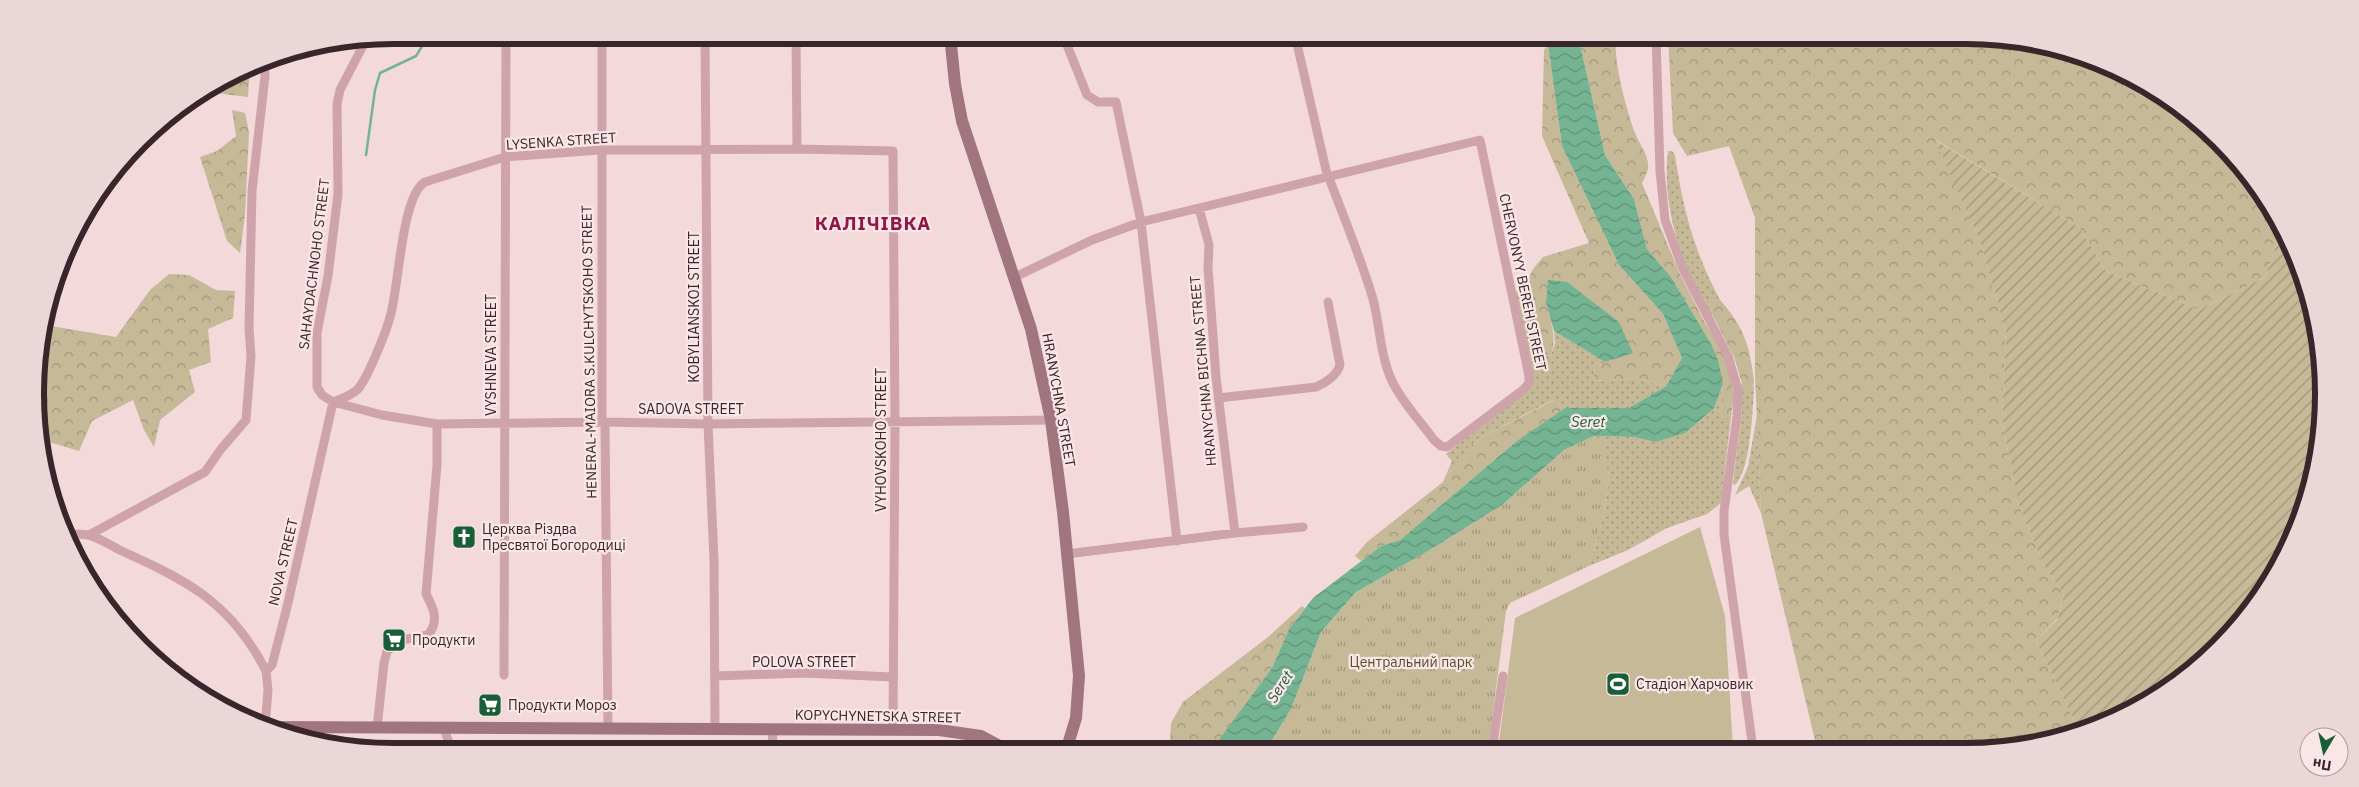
<svg xmlns="http://www.w3.org/2000/svg" width="2359" height="787" font-family="'IBM Plex Sans',sans-serif">
  <style>
    .grass { fill: url(#grass-dots) }
    .forest { fill: url(#forest-crowns) }
    .park { fill: url(#park-tufts) }
    .garden { fill: url(#garden-furrows) }
    .pitch { fill: #c5b998 }
    .water { fill: url(#water-waves) }
    .lines { fill: none; stroke-linecap: round; stroke-linejoin: round }
    .stream { stroke: #75b492; stroke-width: 2.5 }
    .street { stroke: #cea4aa; stroke-width: 9 }
    .secondary { stroke: #a1757f; stroke-width: 12 }
    .labels { text-anchor: middle; stroke-width: 4.5; stroke-linejoin: round; paint-order: stroke }
    .street-label { font-size: 14px; fill: #38262b; stroke: #fbe6e7 }
    .poi-label { font-size: 14px; fill: #38262b; stroke: #fbe6e7; text-anchor: start }
    .park-label { font-size: 14px; fill: #594e28; stroke: #fbe6e7 }
    .water-label { font-size: 15px; font-style: italic; fill: #185e39; stroke: #fbe6e7 }
    .district-label { font-size: 19px; font-weight: bold; letter-spacing: 1px; fill: #901741; stroke: #fbe6e7 }
    .rim { fill: none; stroke: #38262b; stroke-width: 6 }
  </style>
  <defs>
    <pattern id="grass-dots" width="8" height="8" patternUnits="userSpaceOnUse" patternTransform="scale(1.25)"><rect width="8" height="8" fill="#c5b998"/><path d="M2 2h.1M6 6h.1" fill="none" stroke="#a1967c" stroke-width="1.8" stroke-linecap="round"/></pattern>
    <pattern id="forest-crowns" width="20" height="18" patternUnits="userSpaceOnUse" patternTransform="scale(1.25)"><rect width="20" height="18" fill="#c5b998"/><path d="M2 6a3 3 0 1 1 6 0M12 15a3 3 0 1 1 6 0" fill="none" stroke="#a1967c"/></pattern>
    <pattern id="park-tufts" width="24" height="20" patternUnits="userSpaceOnUse" patternTransform="scale(1.25)"><rect width="24" height="20" fill="#c5b998"/><path d="M3 7l-1-3M5 7V3M7 7l1-3M15 17l-1-3M17 17v-4M19 17l1-3" fill="none" stroke="#a1967c"/></pattern>
    <pattern id="garden-furrows" width="10" height="10" patternUnits="userSpaceOnUse" patternTransform="scale(1.25)"><rect width="10" height="10" fill="#c5b998"/><path d="M-1 1l2-2M0 10L10 0M9 11l2-2" fill="none" stroke="#a1967c"/></pattern>
    <pattern id="water-waves" width="16" height="10" patternUnits="userSpaceOnUse" patternTransform="scale(1.25)"><rect width="16" height="10" fill="#75b492"/><path d="M0 5q4-4 8 0t8 0" fill="none" stroke="#619277"/></pattern>
  </defs>
  <rect width="100%" height="100%" fill="#f4d9db"/>
  <path class="grass" d="M 1668,151 L 1672,151 L 1675,155 C 1683,210 1694,251 1720,300 L 1709,303 L 1713,316 C 1707,312 1703,301 1699,293 C 1677,250 1662,200 1668,151 Z
    M 1523,290 L 1525,310 L 1542,353 L 1551,356 L 1555,343 L 1554,331 L 1605,362 L 1595,369 L 1593,381 L 1635,378 L 1666,386 L 1629,408 L 1565,408 L 1553,400 L 1482,437 L 1468,448 L 1466,459 L 1446,475 L 1452,461 L 1446,454 L 1533,384 L 1514,292 Z
    M 1723,384 L 1721,413 L 1723,418 L 1731,417 L 1721,503 L 1707,514 L 1667,528 L 1628,550 L 1589,566 L 1603,518 L 1609,476 L 1603,443 L 1594,436 L 1634,437 L 1655,442 L 1714,408 Z
    M 1741,384 L 1753,387 L 1754,384 C 1753,406 1751,470 1735,485 L 1733,484 L 1734,474 L 1742,413 Z
    M 1757,415 L 1761,513 L 1749,486 L 1735,495 L 1748,467 Z"/>
  <path class="forest" d="M 1582,35 L 1616,35 C 1613,61 1626,108 1635,133 C 1639,144 1650,156 1648,169 C 1647,173 1644,179 1642,183 L 1680,274 L 1705,323 L 1718,343 L 1729,369 L 1734,395 L 1731,417 L 1723,418 L 1721,413 L 1723,384 L 1710,342 L 1671,277 L 1647,249 L 1634,199 L 1605,155 L 1580,44 Z
    M 1668,35 L 1965,35 L 2036,42 L 2103,62 L 2165,96 L 2219,140 L 2264,195 L 2282,229 L 2265,277 L 2199,310 L 2106,271 L 2079,227 L 1936,140 L 1980,241 L 2006,332 L 2002,420 L 2018,503 L 2044,566 L 2064,595 L 2057,619 L 2036,641 L 2078,729 L 2013,749 L 1817,749 L 1761,513 L 1755,375 L 1755,218 L 1729,146 L 1687,156 L 1673,133 Z
    M 1548,44 L 1562,146 L 1619,265 L 1663,314 L 1682,358 L 1666,386 L 1635,378 L 1593,381 L 1595,369 L 1605,362 L 1633,352 L 1546,303 C 1551,322 1557,337 1551,356 L 1542,353 L 1525,310 L 1523,290 L 1533,269 L 1543,257 L 1589,243 L 1542,136 L 1544,50 Z
    M 250,66 L 248,97 L 208,92 Z
    M 232,110 L 245,113 L 249,132 L 245,215 L 240,253 L 227,241 L 200,157 L 217,151 L 236,136 Z
    M 169,274 L 189,275 L 216,290 L 235,291 L 233,318 L 208,329 L 211,362 L 189,370 L 195,392 L 160,420 L 154,447 L 144,430 L 133,400 L 92,421 L 79,451 L 46,441 L 40,444 C 34,405 33,363 45,325 L 116,337 L 150,290 Z
    M 1714,300 L 1720,300 C 1744,327 1750,346 1754,381 C 1754,387 1750,391 1744,390 L 1734,357 L 1713,316 L 1709,303 Z
    M 1554,400 L 1565,408 L 1518,440 L 1400,540 L 1381,546 L 1361,561 L 1355,556 L 1367,542 L 1443,482 L 1446,475 L 1466,459 L 1468,448 L 1482,437 Z
    M 2282,557 L 2276,573 L 2219,647 L 2210,653 Z
    M 1302,606 L 1305,608 L 1289,629 L 1272,668 L 1213,749 L 1208,750 L 1159,751 L 1170,742 L 1171,723 L 1183,702 L 1268,637 Z"/>
  <path class="park" d="M 1594,436 L 1604,443 L 1609,476 L 1603,518 L 1589,566 L 1510,603 L 1506,611 L 1488,750 L 1266,750 L 1291,709 L 1321,632 L 1356,592 L 1428,551 L 1502,505 L 1564,450 Z"/>
  <path class="garden" d="M 1935,140 L 2079,227 L 2106,271 L 2199,310 L 2265,277 L 2282,229 L 2297,257 L 2317,324 L 2324,394 L 2317,464 L 2282,557 L 2210,653 L 2124,715 L 2078,729 L 2036,641 L 2057,620 L 2064,595 L 2044,566 L 2018,503 L 2002,420 L 2006,332 L 1980,241 Z"/>
  <path class="pitch" d="M 1700,527 L 1725,616 L 1733,749 L 1498,750 L 1515,618 Z"/>
  <path class="water" d="M 1552,35 L 1582,35 L 1580,44 L 1605,155 L 1634,199 L 1647,249 L 1671,277 L 1710,342 L 1718,360 L 1723,384 L 1714,408 L 1685,433 L 1655,442 L 1634,437 L 1594,436 L 1564,450 L 1502,505 L 1428,551 L 1356,592 L 1321,632 L 1291,709 L 1266,750 L 1208,750 L 1213,748 L 1272,668 L 1289,629 L 1313,598 L 1381,546 L 1400,540 L 1518,440 L 1565,408 L 1629,408 L 1666,386 L 1682,358 L 1663,314 L 1619,265 L 1562,146 L 1548,44 Z
    M 1548,280 L 1567,282 L 1619,322 L 1633,353 L 1605,362 L 1554,331 L 1546,303 Z"/>
  <g class="lines">
    <path class="stream" d="M 366,155 L 375,90 L 380,73 L 416,56 L 429,35"/>
    <path class="street" d="M 602,35 L 602,422 L 605,425 L 608,728
      M 705,35 L 708,424 L 714,560 L 715,728
      M 796,35 L 797,149
      M 1063,35 L 1087,95 L 1098,102 L 1116,102 L 1141,222 L 1177,541
      M 1656,35 L 1660,171 L 1665,220 L 1683,269 L 1728,356 L 1738,390 L 1737,416 L 1724,511 L 1724,535 L 1753,749
      M 367,38 L 340,90 L 337,104 L 338,194 L 328,276 L 317,333 L 317,387 L 322,395 L 333,402 L 382,415 L 437,424 L 602,422 L 708,424 L 1051,420
      M 1199,208 L 1209,245 L 1208,268 L 1216,377 L 1235,533
      M 1015,277 L 1092,240 L 1141,222 L 1480,140 L 1529,376 L 1529,383 L 1524,389 L 1447,447 L 1441,446 L 1434,440 C 1420,421 1402,402 1392,381 C 1380,355 1380,326 1373,299 C 1360,255 1342,213 1326,170 L 1295,35
      M 1218,398 L 1316,387 C 1326,383 1337,375 1340,365 L 1328,302
      M 333,402 C 341,399 350,396 357,390 C 367,380 386,332 390,317 C 399,289 401,196 425,182 L 505,157 L 600,150 L 797,149 L 893,151 L 895,422 L 893,729
      M 69,534 C 75,534 82,534 88,535 C 101,538 114,548 126,553 C 191,582 233,606 266,671
      M 89,535 L 205,472 L 221,449 L 246,420 L 251,356 L 249,328 L 252,191 L 265,76 L 264,60
      M 1067,554 L 1235,533 L 1303,527
      M 504,675 L 506,35
      M 715,676 L 805,673 L 892,677
      M 265,727 L 268,690 L 266,671 L 272,665 L 288,603 L 333,402
      M 304,727 L 306,740
      M 377,728 L 384,663 L 387,651 L 402,640 L 428,635 C 440,621 433,607 426,594 L 437,465 L 437,424
      M 444,728 L 452,752
      M 1492,750 L 1503,676
      M 772,751 L 773,729"/>
    <path class="secondary" d="M 950,35 L 955,84 L 962,121 L 1031,329 L 1051,420 L 1063,512 L 1079,676 L 1076,718 L 1066,751
      M 265,727 L 939,730 L 981,736 L 1009,751"/>
  </g>
  <defs>
    <g id="church-square" transform="scale(1.25)"><rect x="-9" y="-9" width="18" height="18" rx="4" fill="#185e39" stroke="#fbe6e7"/><path d="M-1.2-6h2.4v3.5h3.3v2.4h-3.3V6h-2.4V-.1h-3.3v-2.4h3.3Z" fill="#fff"/></g>
    <g id="supermarket-square" transform="scale(1.25)"><rect x="-9" y="-9" width="18" height="18" rx="4" fill="#185e39" stroke="#fbe6e7"/><path d="M-6-5.5h2.5l.6 2H6L4.5 2H-2.5L-4.4-4H-6ZM-1.5 3.2a1.3 1.3 0 1 0 .1 0ZM3 3.2a1.3 1.3 0 1 0 .1 0Z" fill="#fff"/></g>
    <g id="stadium-square" transform="scale(1.25)"><rect x="-9" y="-9" width="18" height="18" rx="4" fill="#185e39" stroke="#fbe6e7"/><path d="M0-5a6.5 5 0 1 0 0 10a6.5 5 0 1 0 0-10ZM-3.5-1.8h7v3.6h-7Z" fill="#fff"/></g>
  </defs>
  <g fill-rule="evenodd">
    <use href="#church-square" x="464" y="537"/>
    <use href="#supermarket-square" x="394" y="640"/>
    <use href="#stadium-square" x="1618" y="684"/>
    <use href="#supermarket-square" x="490" y="705"/>
  </g>
  <g class="labels">
    <g class="street-label">
      <text transform="translate(561 141) rotate(-4)" y="5">LYSENKA STREET</text>
      <text transform="translate(314 264) rotate(-83)" y="5">SAHAYDACHNOHO STREET</text>
      <text transform="translate(1523 282) rotate(78)" y="5">CHERVONYY BEREH STREET</text>
      <text transform="translate(694 307) rotate(-90)" y="5">KOBYLIANSKOI STREET</text>
      <text transform="translate(589 352) rotate(-91)" y="5">HENERAL-MAIORA S.KULCHYTSKOHO STREET</text>
      <text transform="translate(491 355) rotate(-90)" y="5">VYSHNEVA STREET</text>
      <text transform="translate(1203 371) rotate(-95)" y="5">HRANYCHNA BICHNA STREET</text>
      <text transform="translate(1059 400) rotate(80)" y="5">HRANYCHNA STREET</text>
      <text x="691" y="414">SADOVA STREET</text>
      <text transform="translate(881 440) rotate(-90)" y="5">VYHOVSKOHO STREET</text>
      <text transform="translate(283 562) rotate(-77)" y="5">NOVA STREET</text>
      <text x="804" y="667">POLOVA STREET</text>
      <text transform="translate(878 716) rotate(1)" y="5">KOPYCHYNETSKA STREET</text>
    </g>
    <g class="poi-label">
      <text x="482" y="534">Церква Різдва<tspan x="482" dy="16">Пресвятої Богородиці</tspan></text>
      <text x="412" y="645">Продукти</text>
      <text x="1636" y="689">Стадіон Харчовик</text>
      <text x="508" y="710">Продукти Мороз</text>
    </g>
    <g class="park-label">
      <text x="1411" y="667">Центральний парк</text>
    </g>
    <g class="water-label">
      <text x="1588" y="427">Seret</text>
      <text transform="translate(1280 687) rotate(-57)" y="5">Seret</text>
    </g>
    <g class="district-label">
      <text x="873" y="230">КАЛІЧІВКА</text>
    </g>
  </g>
  <path d="M0 0H2359V787H0ZM393 44H1966A349 349 0 0 1 2315 393V394A349 349 0 0 1 1966 743H393A349 349 0 0 1 44 394V393A349 349 0 0 1 393 44Z" fill="#ebd7d8" fill-rule="evenodd"/>
  <path class="rim" d="M393 44H1966A349 349 0 0 1 2315 393V394A349 349 0 0 1 1966 743H393A349 349 0 0 1 44 394V393A349 349 0 0 1 393 44Z"/>
  <g transform="translate(2324 752) rotate(189)"><circle r="24" fill="#fbe6e7" stroke="#ad999c"/>
  <path d="M0-4L9 19L0 12L-9 19Z" fill="#185e39"/>
  <text y="-8" font-size="14" font-weight="bold" text-anchor="middle" fill="#38262b">Пн</text>
  </g>
</svg>
